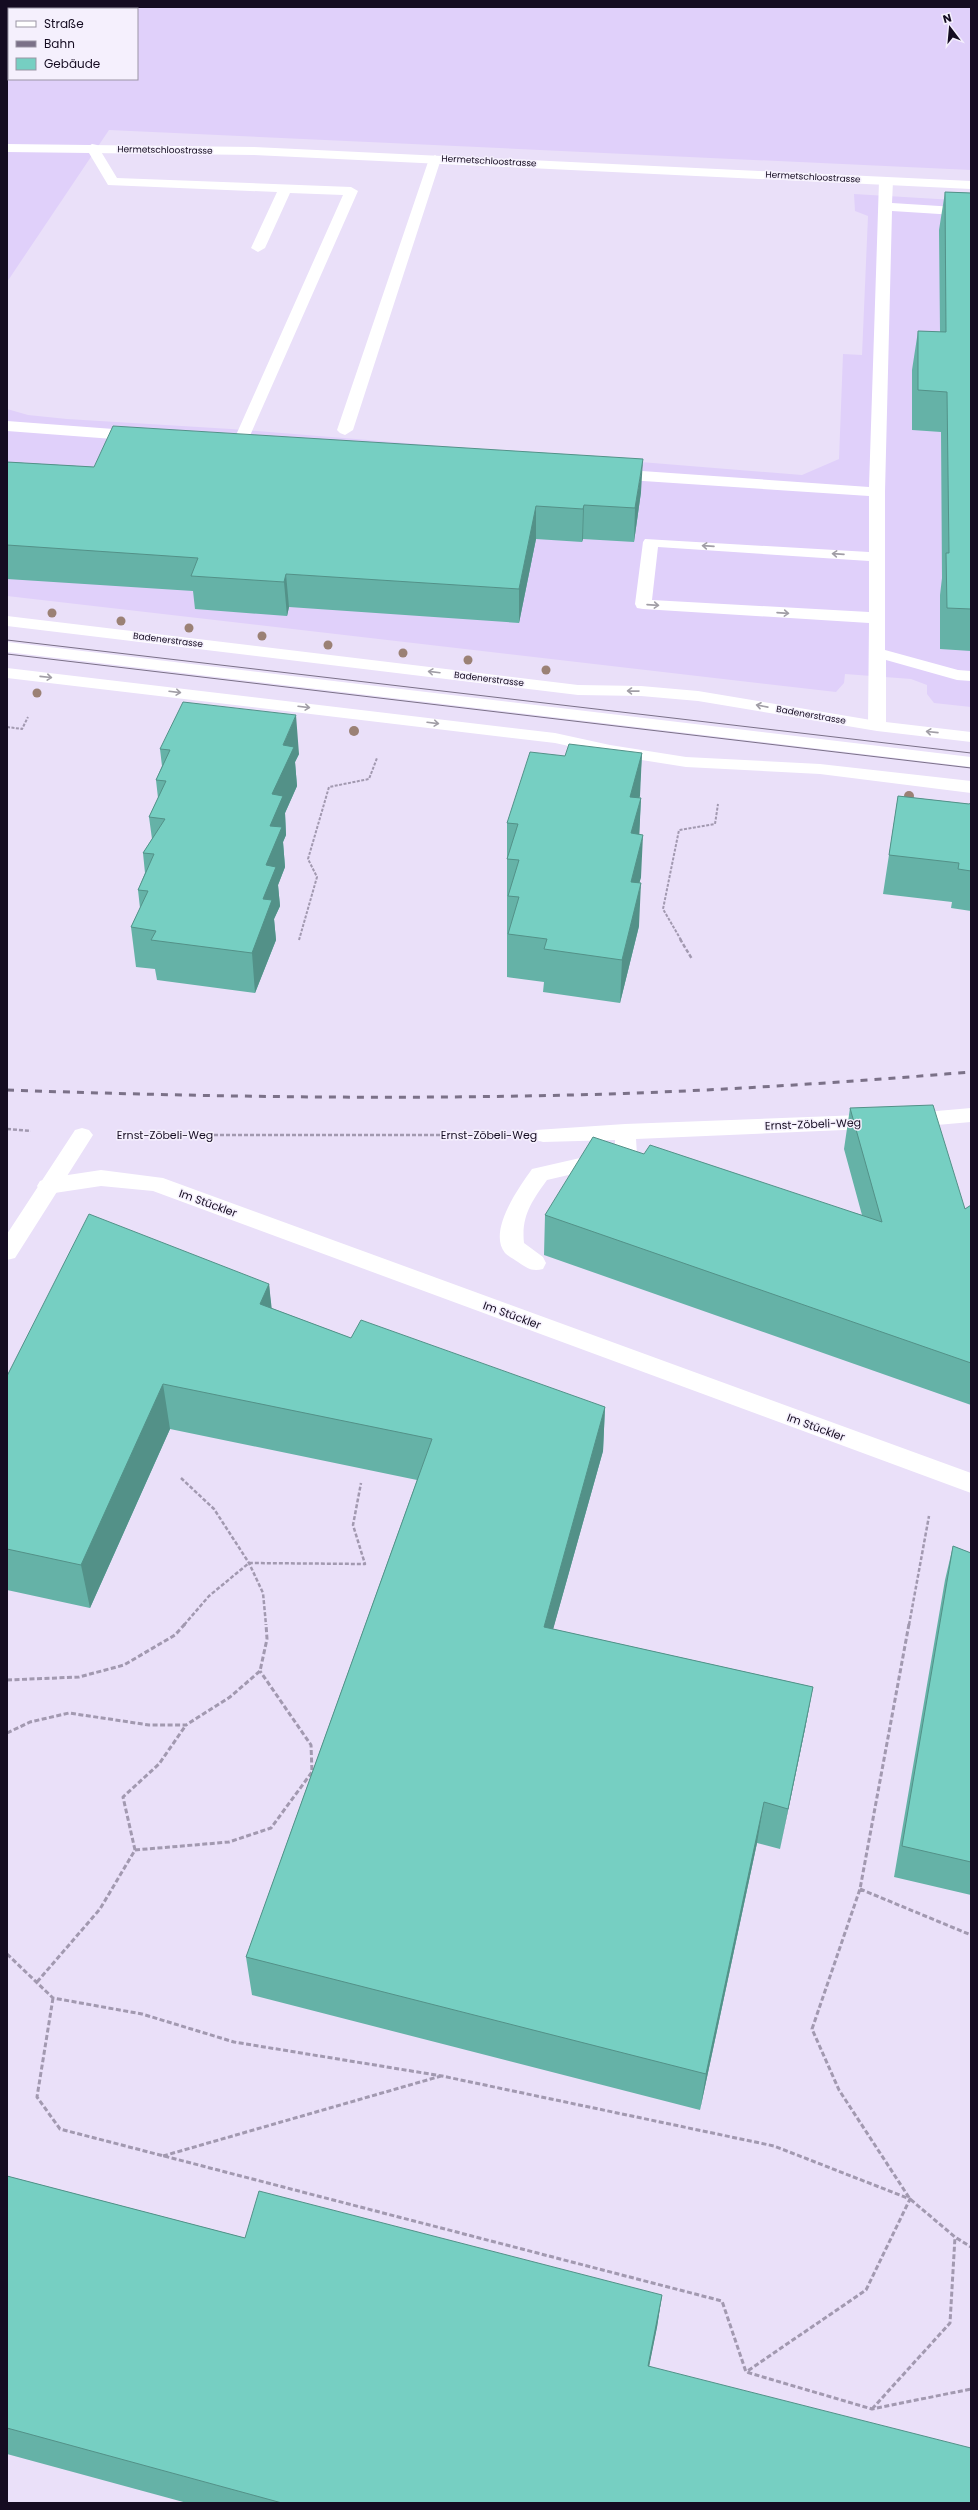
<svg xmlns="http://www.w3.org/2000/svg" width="978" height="2510" font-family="Poppins,sans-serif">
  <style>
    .built { fill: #e0d0fa; fill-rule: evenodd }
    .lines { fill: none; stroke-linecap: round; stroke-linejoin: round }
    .path-far3 { stroke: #a299b0; stroke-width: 1.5; stroke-dasharray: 2.5 1; stroke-linecap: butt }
    .path-far2 { stroke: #a299b0; stroke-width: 2; stroke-dasharray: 3 1.5; stroke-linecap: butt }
    .path-far1 { stroke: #a299b0; stroke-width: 2.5; stroke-dasharray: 4 2; stroke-linecap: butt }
    .path { stroke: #a299b0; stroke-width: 3; stroke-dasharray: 5 2.5; stroke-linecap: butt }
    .service { fill: #fff; fill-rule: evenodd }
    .minor { fill: #fff; fill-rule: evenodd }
    .tertiary { fill: #fff; fill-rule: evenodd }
    .tram { stroke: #7b7188; stroke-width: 1 }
    .rail { stroke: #7b7188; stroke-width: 3; stroke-dasharray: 7 7; stroke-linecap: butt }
    .tree { fill: #9b8175 }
    .wall { fill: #65b2a7 }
    .shaded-wall { fill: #539188 }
    .building { fill: #76cfc2; stroke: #539188 }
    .oneway { stroke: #a19ea6 }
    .labels { text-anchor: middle; stroke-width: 3; stroke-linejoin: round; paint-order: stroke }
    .far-street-label { font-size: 9px; fill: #150c21; stroke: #f5f0fd }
    .street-label { font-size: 11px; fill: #150c21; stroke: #f5f0fd }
  </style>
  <rect width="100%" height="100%" fill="#eae0f9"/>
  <path class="built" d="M 7,7 L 971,7 L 971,170 L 109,130 L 7,282 ZM 9,9 L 137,9 L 137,79 L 9,79 Z
    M 854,194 L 971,201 L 971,707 L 934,703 L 927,694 L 927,685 L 911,679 L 845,674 L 844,683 L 836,692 L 7,596 L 7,409 L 28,415 L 67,419 L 231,429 L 802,475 L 839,459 L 843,354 L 862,355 L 868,216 L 855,211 Z"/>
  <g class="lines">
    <path class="path-far3" d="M 14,9 L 15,7
      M 7,21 L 9,18"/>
    <path class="path-far2" d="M 7,727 L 22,729 L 28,717
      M 299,940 L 317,877 L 308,859 L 329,787 L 369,779 L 377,758
      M 681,940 L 663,909 L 679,830 L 715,824 L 718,804"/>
    <path class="path-far1" d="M 680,939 L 692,959
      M 7,1129 L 31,1131
      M 130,1135 L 497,1135
      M 181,1478 L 214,1509 L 249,1563 L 263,1593 L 266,1625
      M 184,1625 L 209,1596 L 249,1563 L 365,1564 L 353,1525 L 361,1483
      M 909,1625 L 929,1516"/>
    <path class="path" d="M 909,1624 L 860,1889 L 812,2029 L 839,2090 L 910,2199 L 955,2237 L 971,2247
      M 7,1680 L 79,1677 L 124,1665 L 175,1635 L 185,1624
      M 7,1733 L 30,1722 L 69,1713 L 149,1725 L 186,1725 L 230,1697 L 260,1671 L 267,1639 L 266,1624
      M 135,1850 L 229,1842 L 271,1828 L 312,1772 L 311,1745 L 260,1671
      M 860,1889 L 971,1935
      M 7,1954 L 53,1998 L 142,2014 L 234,2042 L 442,2076 L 774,2146 L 910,2199 L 866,2290 L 746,2372
      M 37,1982 L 100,1909 L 135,1850 L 123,1797 L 159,1764 L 186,1725
      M 53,1998 L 37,2097 L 60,2129 L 722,2301 L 746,2372 L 872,2409 L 971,2389
      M 163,2156 L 441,2076
      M 872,2409 L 950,2323 L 955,2237"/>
    <path class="service" d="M 92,144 L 97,145 L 117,178 L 351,187 L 358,191 L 245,447 L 240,449 L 232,444 L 343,195 L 290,193 L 265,248 L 258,252 L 251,248 L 277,192 L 108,185 L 86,148 Z
      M 435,155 L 441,159 L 353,430 L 345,435 L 340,433 L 337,430 L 429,159 Z
      M 886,177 L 893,181 L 892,203 L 971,208 L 971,216 L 892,211 L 885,492 L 885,650 L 958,670 L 971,671 L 971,681 L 957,680 L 886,660 L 886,726 L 883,730 L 871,730 L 868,726 L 869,623 L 643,609 L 637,608 L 635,604 L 643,542 L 645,539 L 869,552 L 869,496 L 613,479 L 605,474 L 613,469 L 869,487 L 879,181 ZM 658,547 L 869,561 L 869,612 L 652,600 Z
      M 7,421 L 140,431 L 148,436 L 140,441 L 7,431 Z
      M 7,642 L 971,757 L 971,767 L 7,652 Z
      M 971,1108 L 971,1122 L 914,1127 L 636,1139 L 637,1155 L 633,1160 L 547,1180 C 532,1201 521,1216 524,1243 L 543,1257 L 546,1263 L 543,1269 C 532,1272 527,1268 518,1262 C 514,1259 508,1256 505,1253 C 487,1231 520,1186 532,1169 L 615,1150 L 615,1140 L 543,1142 L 536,1140 L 532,1135 L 536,1130 L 625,1124 L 914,1113 Z
      M 82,1128 L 89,1130 L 93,1135 L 15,1258 L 7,1260 L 7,1234 L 75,1130 Z"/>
    <path class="minor" d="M 7,144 L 254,147 L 971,181 L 971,189 L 254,155 L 7,152 Z
      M 101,1170 L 163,1178 L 971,1473 L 971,1493 L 153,1191 L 101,1186 L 48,1194 L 40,1191 L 37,1186 L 40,1181 L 48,1178 Z"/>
    <path class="tertiary" d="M 7,616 L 578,685 L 641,686 L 698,691 L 877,721 L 971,732 L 971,742 L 877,731 L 698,701 L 641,696 L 578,695 L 7,626 Z
      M 7,668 L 555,733 L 610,745 L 686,757 L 820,764 L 971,781 L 971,793 L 820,774 L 686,767 L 610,755 L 555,743 L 7,678 Z"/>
    <path class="tram" d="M 7,640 L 971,753
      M 7,654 L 971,768"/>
    <path class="rail" d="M 7,1090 C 207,1097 408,1100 608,1094 C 729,1090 850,1082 971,1072"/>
  </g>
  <g class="tree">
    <circle cx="52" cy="613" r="4.5"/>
    <circle cx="121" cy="621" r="4.5"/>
    <circle cx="189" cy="628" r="4.5"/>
    <circle cx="262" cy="636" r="4.5"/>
    <circle cx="328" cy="645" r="4.5"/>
    <circle cx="403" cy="653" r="4.5"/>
    <circle cx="468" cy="660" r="4.5"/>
    <circle cx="546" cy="670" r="4.5"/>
    <circle cx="37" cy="693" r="4.5"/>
    <circle cx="354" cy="731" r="5"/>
    <circle cx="909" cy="796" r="5"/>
  </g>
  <path class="wall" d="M 945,192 L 971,193 L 971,651 L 940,649 L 940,595 L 942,578 L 941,432 L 912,430 L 912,370 L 918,331 L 940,332 L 939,230 Z
    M 7,462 L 94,467 L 641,492 L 634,542 L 583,539 L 582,542 L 536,539 L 519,623 L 289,607 L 287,616 L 195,609 L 193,591 L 7,579 Z
    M 160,749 L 299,754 L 295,762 L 297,786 L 285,813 L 286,835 L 283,842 L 285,867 L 278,885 L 280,906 L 274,919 L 276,940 L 255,993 L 157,980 L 155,969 L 136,967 L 131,927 L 140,908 L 138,890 L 145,873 L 143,853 L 152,839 L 149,817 L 158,798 L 156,780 L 162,766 Z
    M 642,753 L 639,798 L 641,798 L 639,834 L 641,877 L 639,883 L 639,926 L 620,1003 L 543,992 L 544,982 L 507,977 L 507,823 L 565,756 Z
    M 898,796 L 969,804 L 971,803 L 971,911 L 951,908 L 952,902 L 883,894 Z
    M 850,1108 L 965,1209 L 971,1205 L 971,1405 L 544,1255 L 545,1215 L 644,1154 L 862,1215 L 844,1149 Z
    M 269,1284 L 271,1308 L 351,1338 L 605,1407 L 603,1451 L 553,1629 L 813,1687 L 805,1729 L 780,1849 L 757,1843 L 700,2110 L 252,1995 L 246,1957 L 417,1480 L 170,1429 L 90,1608 L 7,1590 L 7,1376 Z
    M 953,1546 L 971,1553 L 971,1895 L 894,1877 L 945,1580 Z
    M 7,2176 L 245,2238 L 662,2295 L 657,2327 L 649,2366 L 971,2503 L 187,2503 L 7,2454 Z"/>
  <path class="shaded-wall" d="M 643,459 L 641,492 L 634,542 L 635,508 Z
    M 584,505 L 583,539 L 582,542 L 583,509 Z
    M 536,506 L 536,539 L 519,623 L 519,589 Z
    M 286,574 L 289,607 L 287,616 L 284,582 Z
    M 296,715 L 299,754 L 295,762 L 297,786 L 285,813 L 286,835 L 283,842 L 285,867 L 278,885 L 280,906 L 274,919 L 276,940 L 255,993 L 252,953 L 263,899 L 270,826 L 272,794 L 283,745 Z
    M 642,753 L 640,796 L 628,839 L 630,797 Z
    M 641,798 L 639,841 L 631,833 Z
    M 643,835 L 641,877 L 629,924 L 631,882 Z
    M 641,883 L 639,926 L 620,1003 L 622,960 Z
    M 269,1284 L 274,1329 L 260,1304 Z
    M 163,1384 L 170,1429 L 90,1608 L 81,1565 Z
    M 605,1407 L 603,1451 L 542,1669 L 544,1627 Z
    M 813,1687 L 805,1729 L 780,1849 L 788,1809 Z
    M 764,1802 L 757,1843 L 700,2110 L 706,2074 Z
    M 662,2295 L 657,2327 L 643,2397 L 648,2366 Z"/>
  <path class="building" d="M 945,192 L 971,193 L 971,609 L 947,608 L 946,553 L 949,553 L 947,392 L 918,390 L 918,331 L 946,332 Z
    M 113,426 L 643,459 L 635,508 L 584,505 L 583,509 L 536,506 L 519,589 L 286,574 L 284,582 L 191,576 L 198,558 L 7,545 L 7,462 L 94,467 Z
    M 183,702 L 296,715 L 283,745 L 294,747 L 272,794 L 283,796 L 270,826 L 282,827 L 266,865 L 276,867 L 263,899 L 272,900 L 252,953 L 151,940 L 156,931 L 131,927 L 148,891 L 138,890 L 154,854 L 143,853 L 165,819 L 149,817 L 166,781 L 156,780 L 170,750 L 160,749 Z
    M 569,744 L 642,753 L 630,797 L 641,798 L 631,833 L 643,835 L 631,882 L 641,883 L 622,960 L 544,949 L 547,939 L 508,934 L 519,897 L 508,896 L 519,860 L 507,859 L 518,824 L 507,823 L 530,752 L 565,756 Z
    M 898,796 L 969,804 L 971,803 L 971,871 L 958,869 L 959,863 L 889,855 Z
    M 933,1105 L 965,1209 L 971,1205 L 971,1363 L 545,1215 L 593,1137 L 644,1154 L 650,1145 L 882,1222 L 850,1108 Z
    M 89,1214 L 269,1284 L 260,1304 L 351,1338 L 361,1320 L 605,1407 L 544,1627 L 813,1687 L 788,1809 L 764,1802 L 706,2074 L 246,1957 L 432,1439 L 163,1384 L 81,1565 L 7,1549 L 7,1376 Z
    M 953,1546 L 971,1553 L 971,1862 L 902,1846 Z
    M 7,2176 L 245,2238 L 259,2191 L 662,2295 L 648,2366 L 971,2448 L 971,2503 L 282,2503 L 7,2428 Z"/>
  <defs><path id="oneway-shaft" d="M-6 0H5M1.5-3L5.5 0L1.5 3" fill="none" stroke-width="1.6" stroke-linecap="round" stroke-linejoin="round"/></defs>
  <g class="oneway">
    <use href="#oneway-shaft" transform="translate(708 546) rotate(-176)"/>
    <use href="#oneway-shaft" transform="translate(838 554) rotate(-176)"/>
    <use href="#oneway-shaft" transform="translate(653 605) rotate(4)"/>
    <use href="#oneway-shaft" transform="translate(783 613) rotate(4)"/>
    <use href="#oneway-shaft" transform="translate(434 672) rotate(-173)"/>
    <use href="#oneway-shaft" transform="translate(46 677) rotate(6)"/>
    <use href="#oneway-shaft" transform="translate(633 691) rotate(-179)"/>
    <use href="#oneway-shaft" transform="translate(175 692) rotate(7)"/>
    <use href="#oneway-shaft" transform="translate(762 706) rotate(-169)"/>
    <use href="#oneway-shaft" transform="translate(304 707) rotate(7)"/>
    <use href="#oneway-shaft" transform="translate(433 723) rotate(7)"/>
    <use href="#oneway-shaft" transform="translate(932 732) rotate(-174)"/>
  </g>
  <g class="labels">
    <g class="far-street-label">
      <text transform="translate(165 150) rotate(1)" y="3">Hermetschloostrasse</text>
      <text transform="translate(489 161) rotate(3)" y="3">Hermetschloostrasse</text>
      <text transform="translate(813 177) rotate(3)" y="3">Hermetschloostrasse</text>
      <text transform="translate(168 640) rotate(7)" y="3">Badenerstrasse</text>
      <text transform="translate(489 679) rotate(7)" y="3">Badenerstrasse</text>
      <text transform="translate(811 715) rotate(10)" y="3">Badenerstrasse</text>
    </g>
    <g class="street-label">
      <text transform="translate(813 1124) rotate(-2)" y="4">Ernst-Zöbeli-Weg</text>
      <text x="165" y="1139">Ernst-Zöbeli-Weg</text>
      <text x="489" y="1139">Ernst-Zöbeli-Weg</text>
      <text transform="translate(208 1203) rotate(20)" y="4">Im Stückler</text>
      <text transform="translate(512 1315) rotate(20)" y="4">Im Stückler</text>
      <text transform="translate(816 1427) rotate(20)" y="4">Im Stückler</text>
    </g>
  </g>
  <rect width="978" height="2510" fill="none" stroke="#150c21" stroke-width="16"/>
  <rect x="8" y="8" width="130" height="72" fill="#f5f0fd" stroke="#9b95a5"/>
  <rect x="16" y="21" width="20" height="6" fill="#ffffff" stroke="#9b95a5"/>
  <text x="44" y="28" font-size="12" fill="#150c21">Straße</text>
  <rect x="16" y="41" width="20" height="6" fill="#7b7188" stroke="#9b95a5"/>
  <text x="44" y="48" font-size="12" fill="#150c21">Bahn</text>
  <rect x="16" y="58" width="20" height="12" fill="#76cfc2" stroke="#9b95a5"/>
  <text x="44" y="68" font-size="12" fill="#150c21">Gebäude</text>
  <g transform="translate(950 28) rotate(344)" stroke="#f5f0fd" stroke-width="3" paint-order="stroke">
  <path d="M0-3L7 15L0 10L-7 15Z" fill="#150c21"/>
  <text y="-6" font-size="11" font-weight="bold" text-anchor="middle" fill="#150c21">N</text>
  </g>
</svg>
